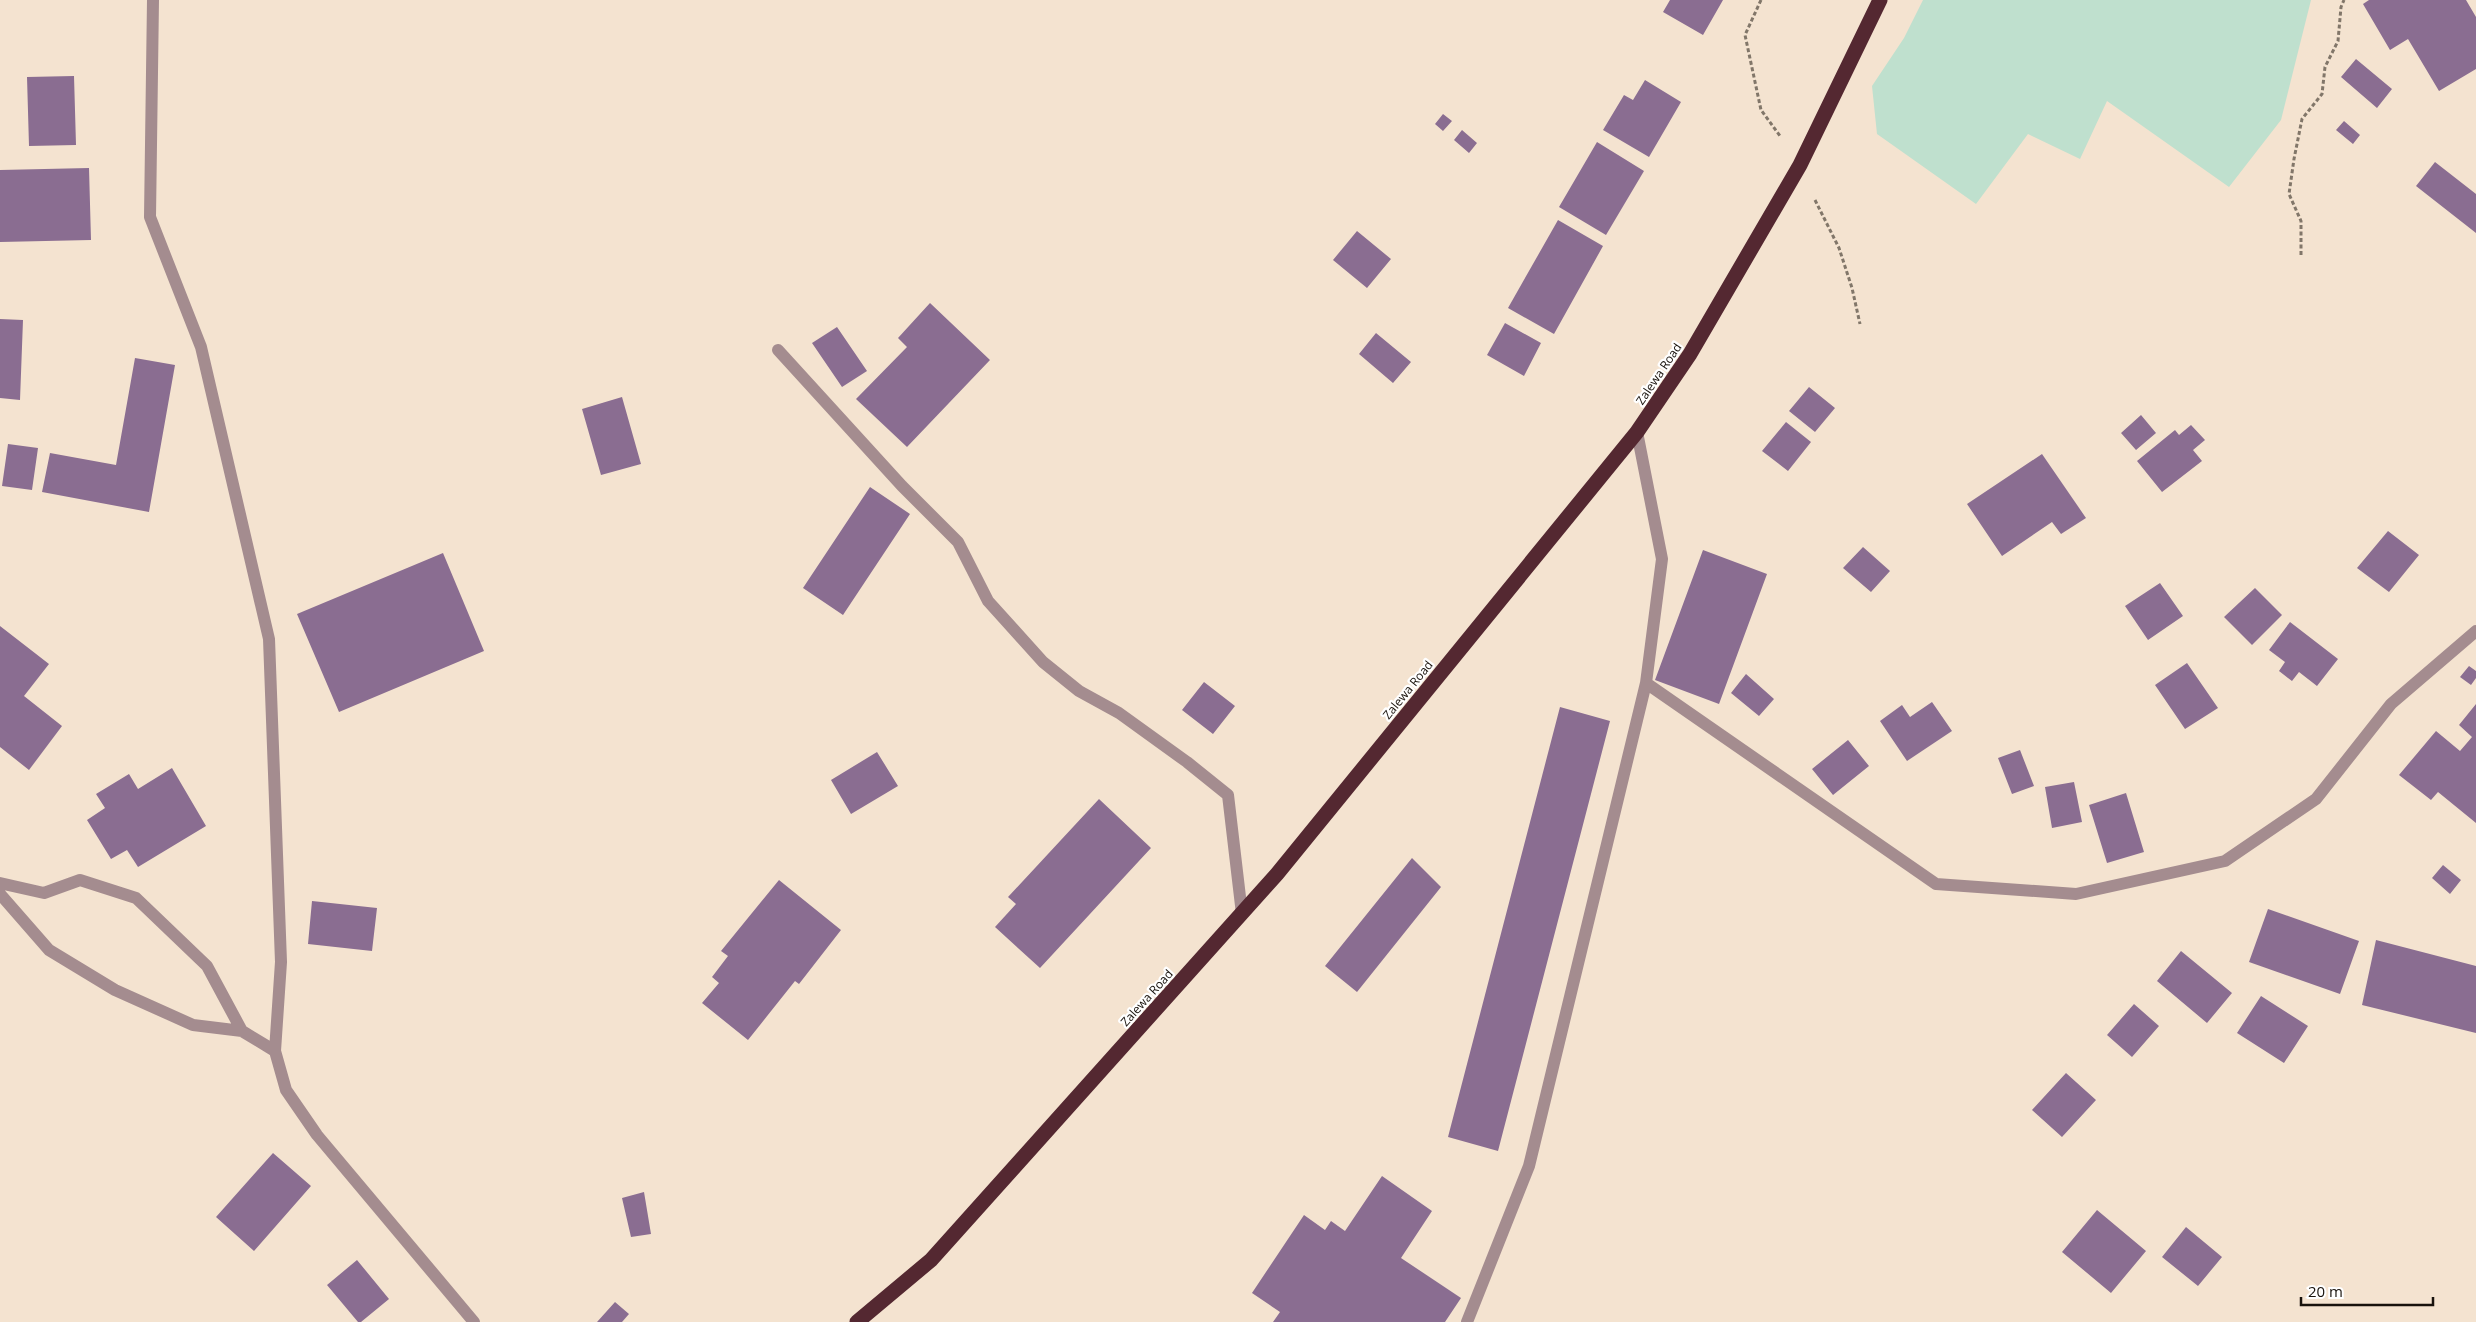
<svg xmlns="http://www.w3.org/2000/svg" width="2476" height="1322" font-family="'Open Sans',sans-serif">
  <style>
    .green { fill: #bfe0ce }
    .building { fill: #8a6d91 }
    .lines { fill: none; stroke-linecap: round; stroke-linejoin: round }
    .path { stroke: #817669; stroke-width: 3; stroke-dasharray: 4 2.5; stroke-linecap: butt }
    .street { stroke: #a48c8f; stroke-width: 12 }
    .highway { stroke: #542831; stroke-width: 15 }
    .labels { text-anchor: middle; stroke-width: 4.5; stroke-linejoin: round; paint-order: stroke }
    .street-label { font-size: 12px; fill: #18120c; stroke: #fff }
  </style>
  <rect width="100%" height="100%" fill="#f4e3d0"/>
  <path class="green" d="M 1923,0 L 2311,0 L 2281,120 L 2229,187 L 2107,101 L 2080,159 L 2028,134 L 1976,204 L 1877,134 L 1872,86 L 1904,38 Z"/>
  <path class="building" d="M 1670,0 L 1723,0 L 1703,35 L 1663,12 Z
    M 2369,0 L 2466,0 L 2476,17 L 2476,69 L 2439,91 L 2408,39 L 2390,50 L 2363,4 Z
    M 2356,59 L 2392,89 L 2377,108 L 2341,77 Z
    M 74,76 L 76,145 L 29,146 L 27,77 Z
    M 1645,80 L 1681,102 L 1649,157 L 1603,130 L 1624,95 L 1633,100 Z
    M 1443,114 L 1452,121 L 1443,131 L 1435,124 Z
    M 2344,121 L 2360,135 L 2353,144 L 2336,130 Z
    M 1462,130 L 1477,143 L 1469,153 L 1454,140 Z
    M 1597,142 L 1644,171 L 1606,235 L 1559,207 Z
    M 2435,162 L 2476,194 L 2476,233 L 2416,186 Z
    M 89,168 L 91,240 L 0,242 L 0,170 Z
    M 1558,220 L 1603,246 L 1554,334 L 1508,308 Z
    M 1357,231 L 1391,259 L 1367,288 L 1333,260 Z
    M 930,303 L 990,360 L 907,447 L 856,399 L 907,347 L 898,338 Z
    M 0,319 L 23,320 L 20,400 L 0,398 Z
    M 1505,323 L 1541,343 L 1524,376 L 1487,355 Z
    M 837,327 L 867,371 L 842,387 L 812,343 Z
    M 1376,333 L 1411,362 L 1393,383 L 1359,354 Z
    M 135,358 L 175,365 L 149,512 L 42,492 L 50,453 L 116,465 Z
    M 1809,387 L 1835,408 L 1815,432 L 1789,411 Z
    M 622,397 L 641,464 L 601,475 L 582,409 Z
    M 2141,415 L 2156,433 L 2136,450 L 2121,433 Z
    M 1786,422 L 1811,442 L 1788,471 L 1762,451 Z
    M 2191,425 L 2205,440 L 2193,450 L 2202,461 L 2162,492 L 2137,461 L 2175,430 L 2179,435 Z
    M 8,444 L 38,448 L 32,490 L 2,486 Z
    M 2042,454 L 2086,518 L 2061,534 L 2052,522 L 2002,556 L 1967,504 Z
    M 870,487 L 910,514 L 843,615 L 803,588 Z
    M 2388,531 L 2419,555 L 2389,592 L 2357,568 Z
    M 1863,547 L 1890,571 L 1871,592 L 1843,568 Z
    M 1703,550 L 1767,574 L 1719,704 L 1655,680 Z
    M 443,553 L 484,651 L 339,712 L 297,614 Z
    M 2160,583 L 2183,616 L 2148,640 L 2125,606 Z
    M 2255,588 L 2282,615 L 2252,645 L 2224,617 Z
    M 2290,622 L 2338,659 L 2317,686 L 2299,672 L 2292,681 L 2279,671 L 2285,662 L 2269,650 Z
    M 0,626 L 49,664 L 24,696 L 62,726 L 29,770 L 0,747 Z
    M 2187,663 L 2218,708 L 2185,729 L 2155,685 Z
    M 2469,666 L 2476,671 L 2476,678 L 2471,685 L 2460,677 Z
    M 1746,674 L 1774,699 L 1759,716 L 1731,693 Z
    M 1204,682 L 1235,706 L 1213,734 L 1182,710 Z
    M 1932,702 L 1952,731 L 1907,761 L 1880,721 L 1902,705 L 1910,717 Z
    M 2476,704 L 2476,823 L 2438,792 L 2431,800 L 2399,775 L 2436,731 L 2460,751 L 2472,737 L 2459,725 Z
    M 1560,707 L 1610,721 L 1498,1151 L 1448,1137 Z
    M 1848,740 L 1869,766 L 1833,795 L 1812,769 Z
    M 2020,750 L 2034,786 L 2012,794 L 1998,758 Z
    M 877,752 L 898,786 L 851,814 L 831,780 Z
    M 172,768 L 206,826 L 138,867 L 127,850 L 111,859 L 87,820 L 105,808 L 96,794 L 129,774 L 138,789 Z
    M 2074,782 L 2082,822 L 2052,828 L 2045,787 Z
    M 2126,793 L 2144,852 L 2107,863 L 2089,805 Z
    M 1099,799 L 1151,848 L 1040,968 L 995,927 L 1016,904 L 1008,897 Z
    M 1412,858 L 1441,887 L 1357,992 L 1325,966 Z
    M 2443,865 L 2461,880 L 2450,894 L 2432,878 Z
    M 779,880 L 841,930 L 799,984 L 795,981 L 748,1040 L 702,1003 L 719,983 L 712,977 L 728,956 L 721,951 Z
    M 312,901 L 377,908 L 372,951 L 308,944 Z
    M 2268,909 L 2359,941 L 2340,994 L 2249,962 Z
    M 2376,940 L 2476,966 L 2476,1033 L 2362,1005 Z
    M 2181,951 L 2232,993 L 2207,1023 L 2157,981 Z
    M 2261,996 L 2308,1026 L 2284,1063 L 2237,1033 Z
    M 2134,1004 L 2159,1026 L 2132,1057 L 2107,1035 Z
    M 2066,1073 L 2096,1100 L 2062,1137 L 2032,1110 Z
    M 273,1153 L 311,1186 L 254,1251 L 216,1217 Z
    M 1382,1176 L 1432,1211 L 1401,1258 L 1461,1298 L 1445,1322 L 1273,1322 L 1280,1312 L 1252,1293 L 1304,1215 L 1325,1230 L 1331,1221 L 1345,1231 Z
    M 644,1192 L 651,1234 L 631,1237 L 622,1198 Z
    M 2097,1210 L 2146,1251 L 2111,1293 L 2062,1252 Z
    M 2186,1227 L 2222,1257 L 2198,1286 L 2162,1257 Z
    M 357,1260 L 389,1299 L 361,1322 L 358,1322 L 327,1285 Z
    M 615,1302 L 629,1314 L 622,1322 L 597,1322 Z"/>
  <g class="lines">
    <path class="path" d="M 1761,0 L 1745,35 L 1761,110 L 1780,136
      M 1815,200 L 1839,248 L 1852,288 L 1860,324
      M 2301,255 L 2301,221 L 2289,194 L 2294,159 L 2302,119 L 2322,94 L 2325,67 L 2338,41 L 2341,7 L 2344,0"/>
    <path class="street" d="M 153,0 L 150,217 L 201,347 L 269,639 L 281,962 L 275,1051 L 286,1090 L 317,1135 L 474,1322
      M 778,350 L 902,486 L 958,542 L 988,601 L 1043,662 L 1079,691 L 1119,713 L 1187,762 L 1228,795 L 1242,914
      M 1646,683 L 1936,884 L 2076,894 L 2225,861 L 2316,799 L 2391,704 L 2476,631
      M 0,883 L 44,893 L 80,880 L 136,898 L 207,966 L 242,1031 L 275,1051
      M 0,894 L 49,950 L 115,990 L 193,1025 L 242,1031
      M 1467,1322 L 1529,1166 L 1646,683 L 1662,559 L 1637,432"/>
    <path class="highway" d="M 857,1322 L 931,1260 L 1277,874 L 1637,432 L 1690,354 L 1800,165 L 1880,0"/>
  </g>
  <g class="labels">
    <g class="street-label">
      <text transform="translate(1659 374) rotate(-56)" y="4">Zalewa Road</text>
      <text transform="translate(1408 690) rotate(-51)" y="4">Zalewa Road</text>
      <text transform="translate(1147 998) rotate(-48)" y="4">Zalewa Road</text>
    </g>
  </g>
  <path d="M2301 1297v8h132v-8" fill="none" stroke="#18120c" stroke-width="2.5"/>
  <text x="2308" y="1297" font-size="15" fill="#18120c" stroke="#ffffff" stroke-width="4" paint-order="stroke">20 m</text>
</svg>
